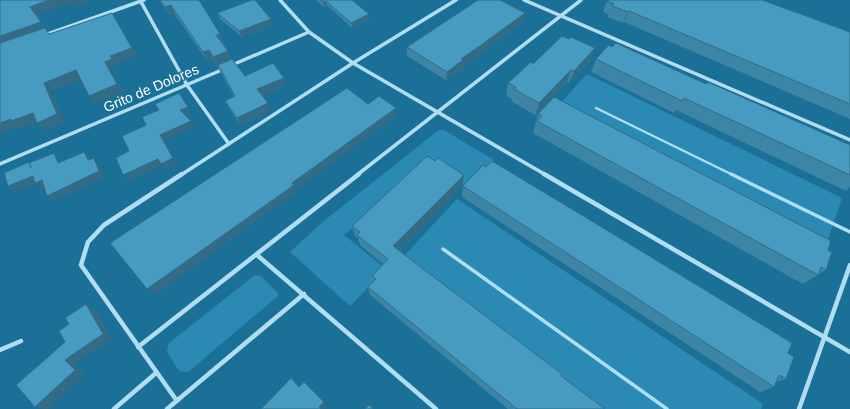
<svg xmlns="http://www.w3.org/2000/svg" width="850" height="409" font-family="Arial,sans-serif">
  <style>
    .green { fill: #2b8ab4 }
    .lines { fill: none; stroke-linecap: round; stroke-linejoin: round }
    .lane-far1 { stroke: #b0ddf0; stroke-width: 2.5 }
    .lane { stroke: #b0ddf0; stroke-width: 3.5 }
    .street-far1 { stroke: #b0ddf0; stroke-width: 3.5 }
    .street { stroke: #b0ddf0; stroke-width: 4.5 }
    .wall { fill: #3e85a5 }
    .shaded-wall { fill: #326c86 }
    .building { fill: #489bc0; stroke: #326c86 }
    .labels { text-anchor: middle; stroke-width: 3; stroke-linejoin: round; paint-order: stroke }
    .street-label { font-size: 14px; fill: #fff; stroke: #1b7098 }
  </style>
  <rect width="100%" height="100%" fill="#1b7098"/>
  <path class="green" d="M 587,74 L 842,198 L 824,251 L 555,109 Z
    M 439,130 L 444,130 L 494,160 L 468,188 L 427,162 L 344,235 L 386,269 L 350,306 L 290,252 L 325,220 Z
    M 457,199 L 763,404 L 761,409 L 602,409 L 403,257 Z
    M 255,275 L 261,276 L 278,293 L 278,296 L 188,372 L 179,371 L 167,352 L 169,343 Z"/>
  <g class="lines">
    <path class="lane-far1" d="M 596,108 L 733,175"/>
    <path class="lane" d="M 731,174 L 850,232
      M 443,249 L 667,409"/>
    <path class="street-far1" d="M 140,0 L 187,85 L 229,144
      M 280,0 L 309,32 L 353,63 L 546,175
      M 524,0 L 850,140
      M 45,35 L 144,0
      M 232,65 L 309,32
      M 0,164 L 224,69
      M 181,175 L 353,63 L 456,0
      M 357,175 L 581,0"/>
    <path class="street" d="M 544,174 L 850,352
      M 257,255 L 436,409
      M 138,347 L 359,174
      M 0,350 L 21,341
      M 177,401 L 81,265 L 88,242 L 104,225 L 182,174
      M 114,409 L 156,373
      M 167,409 L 304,294
      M 799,409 L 850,265"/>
  </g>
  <path class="wall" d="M 159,0 L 199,0 L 220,34 L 224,44 L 223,45 L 228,51 L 231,59 L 245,76 L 284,78 L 286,85 L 262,96 L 271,111 L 240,125 L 229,108 L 225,101 L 234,97 L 214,60 L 208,62 L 176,16 L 171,17 Z
    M 316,0 L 352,0 L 370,19 L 352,28 L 327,5 L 324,7 Z
    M 607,1 L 850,32 L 850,119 L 624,22 L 623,23 L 608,17 L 609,15 L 603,12 Z
    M 217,13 L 273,25 L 242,37 L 220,19 Z
    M 525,13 L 523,22 L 483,52 L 463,66 L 463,69 L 446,80 L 407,56 L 407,47 Z
    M 596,59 L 706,84 L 850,145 L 850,187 L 846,191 L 676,110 L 674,113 L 591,72 Z
    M 590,61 L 569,83 L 567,82 L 535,115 L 511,101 L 512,99 L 506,95 L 508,83 L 533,64 Z
    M 538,114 L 828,250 L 826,270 L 803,284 L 533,133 Z
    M 462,186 L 399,251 L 605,409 L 508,409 L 370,295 L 368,287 L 373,281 L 372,276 L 383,264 L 360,245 L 358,238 L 355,236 L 352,226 Z
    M 463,186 L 786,379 L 776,382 L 774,387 L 760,392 L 462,197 Z"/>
  <path class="shaded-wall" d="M 49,0 L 89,0 L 85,1 L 86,4 L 73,8 L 70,3 L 37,15 L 48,31 L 0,48 L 0,36 L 30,7 Z
    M 326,1 L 327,5 L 324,7 L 323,2 Z
    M 171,5 L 176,16 L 171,17 L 165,7 Z
    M 629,11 L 624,22 L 623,23 L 628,12 Z
    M 112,13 L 137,56 L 116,65 L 118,67 L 111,70 L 123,92 L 95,104 L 89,96 L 105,62 Z
    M 525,13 L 523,22 L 483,52 L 463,66 L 463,69 L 446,80 L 447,72 L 461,59 Z
    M 369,14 L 370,19 L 352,28 L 351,23 Z
    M 271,19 L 273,25 L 242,37 L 239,31 Z
    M 220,34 L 224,44 L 221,45 L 216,35 Z
    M 595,48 L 590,61 L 569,83 L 574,71 Z
    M 209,50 L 214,60 L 208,62 L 203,52 Z
    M 228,51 L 232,61 L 218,67 L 213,57 Z
    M 76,70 L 83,79 L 51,91 L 65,122 L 45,131 L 37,123 L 20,129 L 18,127 L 0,135 L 0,123 L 11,119 L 33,113 L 44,83 Z
    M 571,70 L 567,82 L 535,115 L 539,103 Z
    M 284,78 L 286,85 L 260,97 L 257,89 Z
    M 268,103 L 271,111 L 240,125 L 237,118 Z
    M 188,107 L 191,113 L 184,116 L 180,110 Z
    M 396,108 L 396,117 L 296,190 L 297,192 L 155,295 L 147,289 Z
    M 191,121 L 194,127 L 165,141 L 177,164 L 165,170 L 162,165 L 129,181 L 123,175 L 158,159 L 160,135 Z
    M 84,152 L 90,158 L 94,166 L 88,160 Z
    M 54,153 L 60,159 L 64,169 L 58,163 Z
    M 94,158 L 99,164 L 105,177 L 54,201 L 47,196 Z
    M 464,175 L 462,186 L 394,256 L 393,246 Z
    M 33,176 L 40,181 L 16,192 L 8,186 Z
    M 42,180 L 49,186 L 42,189 L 35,183 Z
    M 86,304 L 95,310 L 112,339 L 75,364 L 85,374 L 48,409 L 44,409 L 35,407 L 65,360 Z
    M 324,402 L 328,406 L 326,409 L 321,409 L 319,407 Z"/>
  <path class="building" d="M 0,0 L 49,0 L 30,7 L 41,22 L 0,36 Z
    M 160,0 L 199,0 L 220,34 L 216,35 L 228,51 L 213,57 L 209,50 L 203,52 L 171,5 L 165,7 Z
    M 252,0 L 255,0 L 271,19 L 239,31 L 217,13 Z
    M 320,0 L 352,0 L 369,14 L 351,23 L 326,1 L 323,2 Z
    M 478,0 L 500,0 L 525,13 L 484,43 L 461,59 L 463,60 L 447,72 L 407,47 Z
    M 608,0 L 762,0 L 850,32 L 850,104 L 629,11 L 628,12 L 612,6 L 614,4 L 607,1 Z
    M 112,13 L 132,48 L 110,56 L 112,59 L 105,62 L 117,84 L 89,96 L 76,70 L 44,83 L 57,114 L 37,123 L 33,113 L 11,121 L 11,119 L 0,123 L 0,43 L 45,28 L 49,34 Z
    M 562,36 L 569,39 L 571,37 L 595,48 L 574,71 L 571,70 L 539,103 L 514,89 L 516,87 L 508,83 L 531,62 L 533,64 Z
    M 616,43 L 706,84 L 708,82 L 850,145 L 850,175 L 684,98 L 682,101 L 596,59 L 609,45 L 612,47 Z
    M 232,59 L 245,76 L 273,63 L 284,78 L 257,89 L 268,103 L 237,118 L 225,101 L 235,96 L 218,65 Z
    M 347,88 L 368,104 L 379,96 L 396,108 L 292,183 L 294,185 L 147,289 L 110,243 Z
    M 179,93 L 188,107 L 180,110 L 191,121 L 160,135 L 173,158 L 161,164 L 158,159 L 123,175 L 116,158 L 129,151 L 122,136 L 146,125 L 142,117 L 159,110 L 155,104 Z
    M 554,97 L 831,241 L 828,250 L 832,252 L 826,270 L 821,267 L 818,275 L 537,121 L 542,116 L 538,114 Z
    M 84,152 L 88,160 L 94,158 L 99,171 L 47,196 L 42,180 L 35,183 L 33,176 L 8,186 L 4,173 L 29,162 L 31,168 L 29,163 L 54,153 L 58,163 Z
    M 427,156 L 435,161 L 438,158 L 464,175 L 393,246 L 562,374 L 561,376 L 605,409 L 517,409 L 368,287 L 376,279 L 372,276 L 388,259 L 357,235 L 360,232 L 352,226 Z
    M 492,161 L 605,229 L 792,343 L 788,353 L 794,357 L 786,379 L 779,375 L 774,387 L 463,186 L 483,165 L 486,167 Z
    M 86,304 L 103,334 L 65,360 L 75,370 L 35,407 L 16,385 L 65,342 L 59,331 L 69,324 L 65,318 Z
    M 291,378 L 299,387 L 304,382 L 324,402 L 319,407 L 321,409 L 261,409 Z
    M 369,405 L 373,409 L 365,409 Z"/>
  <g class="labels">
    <g class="street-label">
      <text transform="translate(151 88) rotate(-23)" y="5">Grito de Dolores</text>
    </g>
  </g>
</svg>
